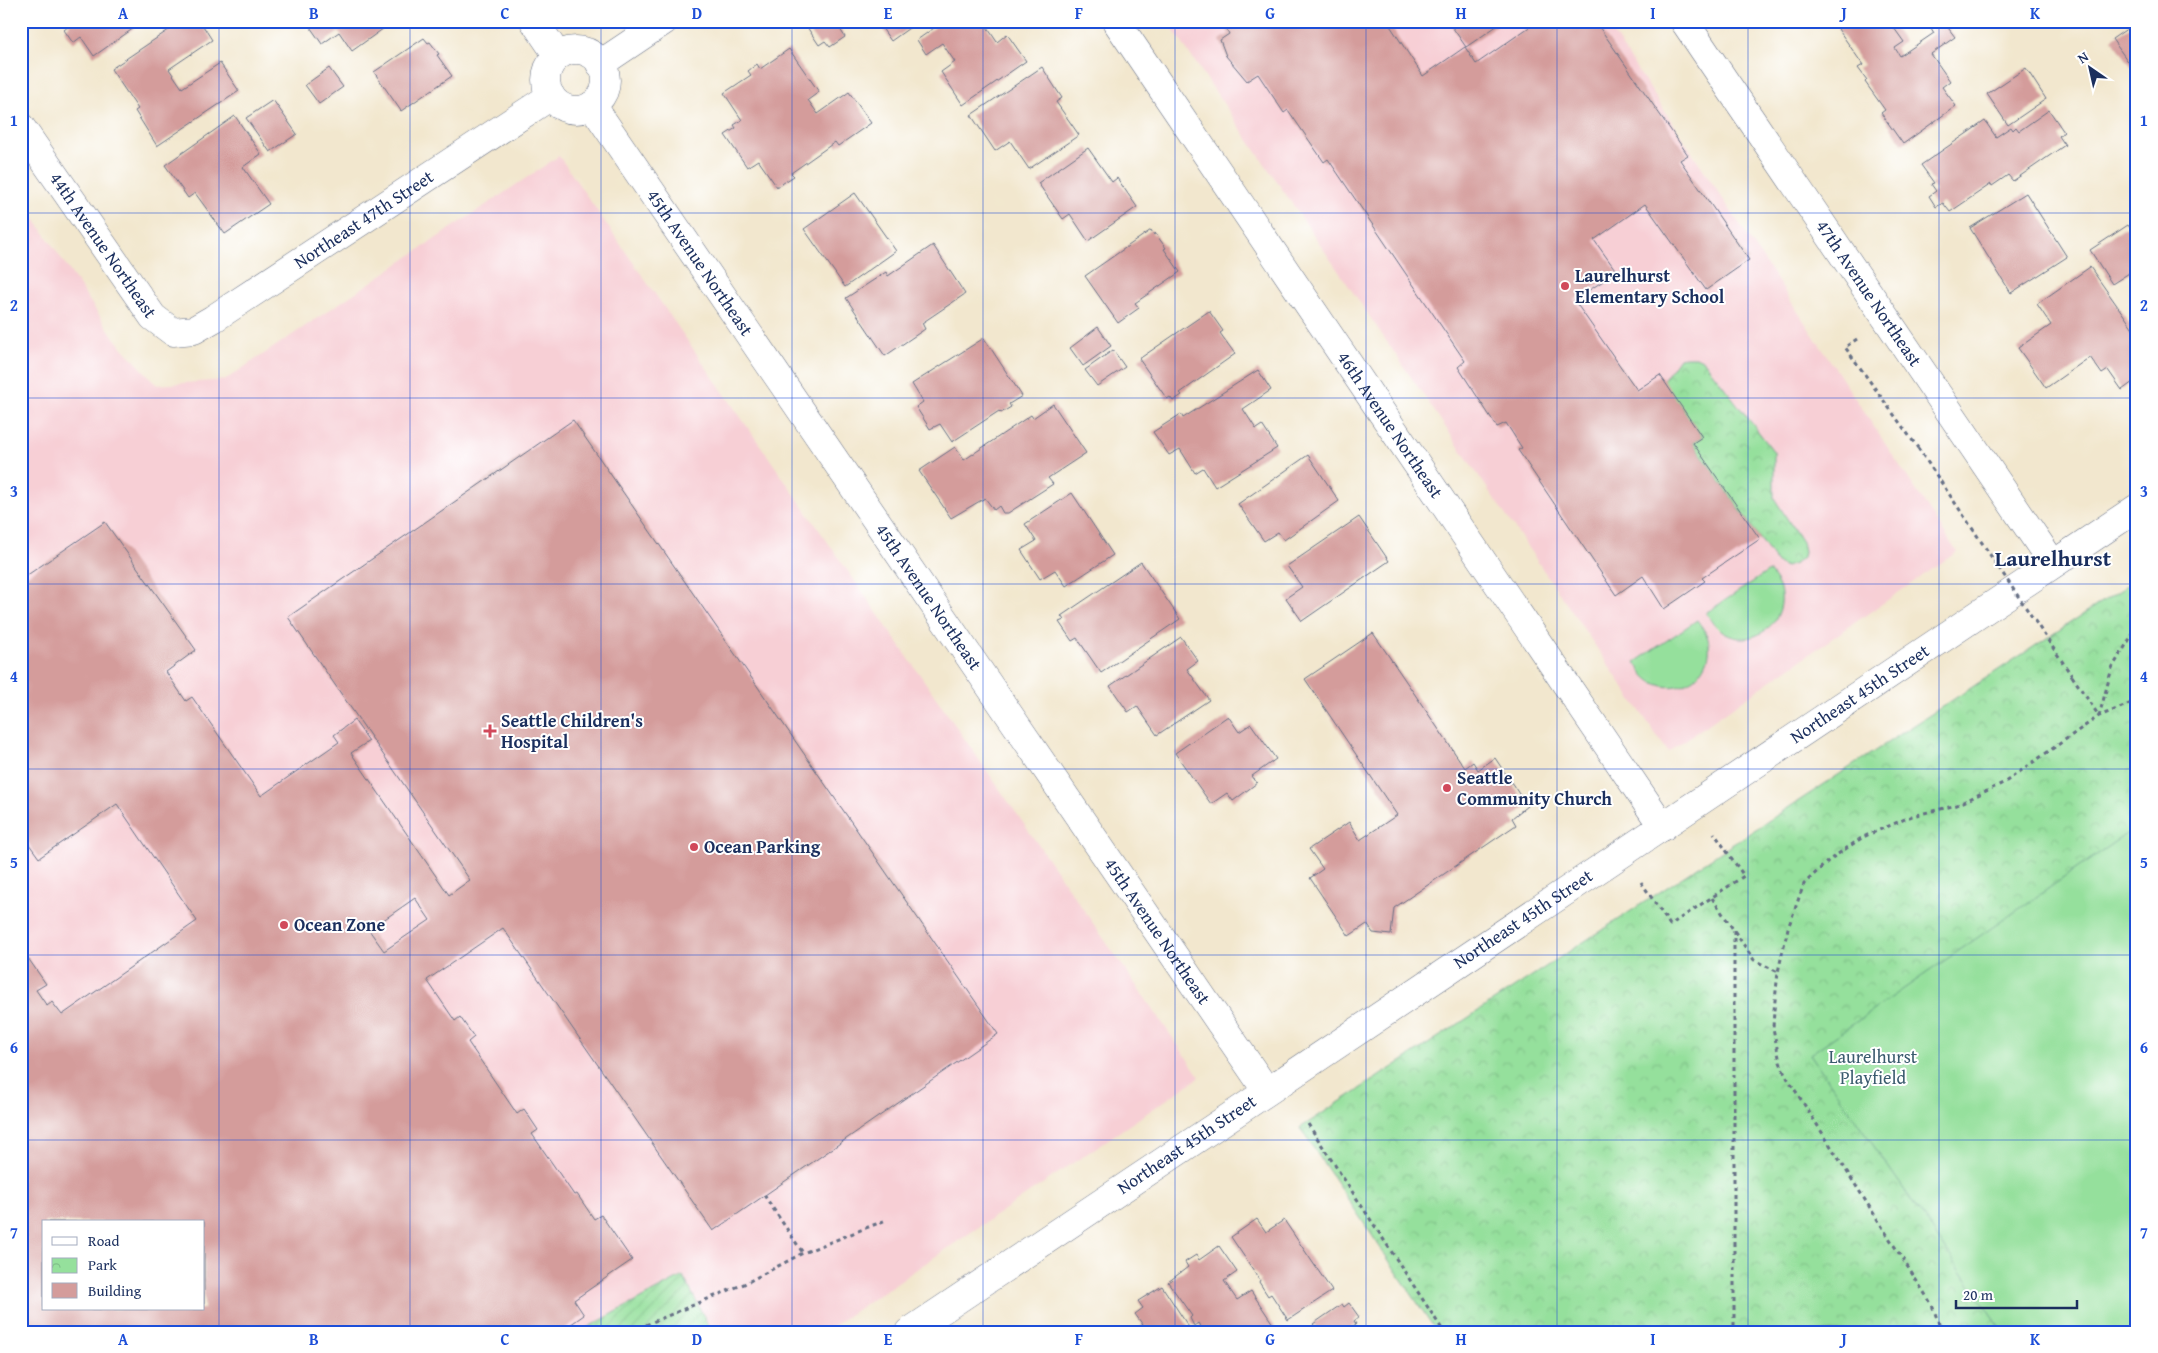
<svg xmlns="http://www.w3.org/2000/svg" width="2158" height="1353" font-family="'Gentium Book Plus',serif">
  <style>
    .built { fill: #f7cfd5; fill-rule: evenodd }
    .park { fill: url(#park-crowns); stroke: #58887d }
    .garden { fill: url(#garden-furrows); stroke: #58887d }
    .pitch { fill: #95e09c; stroke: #58887d }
    .building { fill: #d49c9b; fill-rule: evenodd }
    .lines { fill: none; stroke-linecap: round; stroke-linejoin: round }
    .minor-casing { stroke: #666f85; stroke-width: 29 }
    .tertiary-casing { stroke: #666f85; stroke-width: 29 }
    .path { stroke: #666f85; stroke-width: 3; stroke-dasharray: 4 4; stroke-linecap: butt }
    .minor { stroke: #fff; stroke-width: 28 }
    .tertiary { stroke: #fff; stroke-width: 28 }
    .path-bridge { stroke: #666f85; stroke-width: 3; stroke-dasharray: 4 4; stroke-linecap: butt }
    .grid { fill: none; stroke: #1d4ed8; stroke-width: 1; stroke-opacity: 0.55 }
    .poi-dot { fill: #d1495b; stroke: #fff; stroke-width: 2 }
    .labels { text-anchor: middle; stroke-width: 4; stroke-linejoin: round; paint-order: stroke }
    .street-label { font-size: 18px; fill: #1b2f5e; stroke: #fff }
    .poi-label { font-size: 18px; font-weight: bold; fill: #1b2f5e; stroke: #fff; text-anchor: start }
    .park-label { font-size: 18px; fill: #3a5b6e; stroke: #fff }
    .district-label { font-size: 22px; font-weight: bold; fill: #1b2f5e; stroke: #fff }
    .neatline { fill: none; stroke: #1d4ed8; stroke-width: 2 }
    .grid-label { font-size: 16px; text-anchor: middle; font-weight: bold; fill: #1d4ed8 }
  </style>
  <defs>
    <pattern id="park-crowns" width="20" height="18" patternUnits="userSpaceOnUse" patternTransform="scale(1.25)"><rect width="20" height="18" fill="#95e09c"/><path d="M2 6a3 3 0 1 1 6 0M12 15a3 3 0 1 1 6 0" fill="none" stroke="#80c089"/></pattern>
    <pattern id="garden-furrows" width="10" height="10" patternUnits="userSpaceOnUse" patternTransform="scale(1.25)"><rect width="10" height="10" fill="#95e09c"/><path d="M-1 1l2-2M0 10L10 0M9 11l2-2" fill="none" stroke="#80c089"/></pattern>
  </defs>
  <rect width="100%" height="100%" fill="#fff"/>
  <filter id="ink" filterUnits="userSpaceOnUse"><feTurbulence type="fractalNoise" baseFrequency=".02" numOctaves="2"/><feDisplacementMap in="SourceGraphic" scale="10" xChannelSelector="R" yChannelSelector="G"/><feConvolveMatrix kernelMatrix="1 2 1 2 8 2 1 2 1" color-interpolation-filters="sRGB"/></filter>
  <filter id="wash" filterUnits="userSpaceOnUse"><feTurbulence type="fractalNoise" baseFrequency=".0096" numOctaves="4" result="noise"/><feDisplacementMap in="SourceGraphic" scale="20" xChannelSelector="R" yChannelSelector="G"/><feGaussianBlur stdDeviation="1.12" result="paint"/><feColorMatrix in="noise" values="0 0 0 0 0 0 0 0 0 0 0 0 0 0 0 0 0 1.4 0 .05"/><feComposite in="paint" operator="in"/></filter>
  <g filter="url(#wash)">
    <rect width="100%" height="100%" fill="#f2e7ce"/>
    <path class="built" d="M 1167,21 L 1605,21 L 1957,552 L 1668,752 Z
      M 559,156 L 1200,1077 L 824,1332 L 21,1332 L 21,198 L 115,339 L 157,385 L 225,380 ZM 44,1222 L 204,1222 L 204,1309 L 44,1309 Z"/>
    <path class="park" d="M 1686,357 L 1696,357 L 1704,361 L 1774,452 L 1774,498 L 1802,542 L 1804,551 L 1803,557 L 1795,564 L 1786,567 L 1777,563 L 1693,443 L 1702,437 L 1663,381 L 1679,358 Z
      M 2137,579 L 2137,1332 L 1437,1332 L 1300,1128 Z"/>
    <path class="garden" d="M 683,1276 L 712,1332 L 579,1332 Z"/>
    <path class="pitch" d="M 1769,571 C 1774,578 1780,585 1781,594 C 1785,625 1751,649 1724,633 C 1716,628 1712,620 1706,613 Z
      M 1697,620 C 1702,627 1708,634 1709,644 C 1713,674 1679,697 1652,682 C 1644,677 1640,670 1635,662 Z
      M 2137,827 L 2137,1332 L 2003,1332 L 1810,1054 Z"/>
    <g id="blocks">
      <path class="building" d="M 67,21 L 144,21 L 94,56 L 81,37 L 73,43 L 64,30 L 70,25 Z
        M 182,21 L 200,21 L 212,40 L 169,69 L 182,88 L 220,63 L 239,91 L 157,146 L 135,111 L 138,109 L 111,69 Z
        M 306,21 L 394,21 L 352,51 L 339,32 L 322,44 Z
        M 803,21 L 835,21 L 845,37 L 830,47 L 825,41 L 819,45 Z
        M 877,21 L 919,21 L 891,41 Z
        M 944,21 L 983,21 L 997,42 L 1007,34 L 1026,61 L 963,105 L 941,72 L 955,62 L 942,43 L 926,54 L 917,40 Z
        M 1224,21 L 1387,21 L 1423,76 L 1465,47 L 1476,64 L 1538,21 L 1595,21 L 1688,155 L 1680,160 L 1749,260 L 1706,290 L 1645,204 L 1594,240 L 1617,272 L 1574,300 L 1637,390 L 1660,375 L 1702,437 L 1693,443 L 1760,539 L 1702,578 L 1705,581 L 1664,609 L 1643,576 L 1616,595 L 1518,450 L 1522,448 L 1506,423 L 1497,427 L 1458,367 L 1465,361 L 1328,159 L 1324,162 L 1288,110 L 1284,113 L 1258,74 L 1247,81 L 1226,56 L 1220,40 L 1229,34 L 1223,22 Z
        M 1448,21 L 1504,21 L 1466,47 Z
        M 1850,21 L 1889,21 L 1904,42 L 1895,48 L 1900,56 L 1934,33 L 1931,28 L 1943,21 L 1955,37 L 1931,54 L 1950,81 L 1942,87 L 1956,106 L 1903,144 L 1881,113 L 1885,110 L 1865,82 L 1867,80 L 1858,68 L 1863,65 L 1838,29 Z
        M 2137,22 L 2137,74 L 2112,39 Z
        M 424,38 L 428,43 L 430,42 L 439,54 L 437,55 L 452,76 L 401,111 L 374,72 Z
        M 789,49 L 819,92 L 808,100 L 818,114 L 849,92 L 871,123 L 838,146 L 835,142 L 791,173 L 794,176 L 777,187 L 758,160 L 747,167 L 725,135 L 736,128 L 734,125 L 742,120 L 724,93 L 751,75 L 748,71 L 757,64 L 760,69 Z
        M 1042,67 L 1062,98 L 1056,102 L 1079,135 L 1029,169 L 1010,141 L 995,151 L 971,115 Z
        M 329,68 L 343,87 L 319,104 L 305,85 Z
        M 2026,68 L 2046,99 L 2008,125 L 1987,94 Z
        M 273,100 L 297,134 L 270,152 L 246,118 Z
        M 2049,110 L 2064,132 L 2059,136 L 2065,145 L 2013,181 L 2008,175 L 1992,186 L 1991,184 L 1950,212 L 1943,203 L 1936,207 L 1929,196 L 1936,191 L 1931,184 L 1934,183 L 1921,165 L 1985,121 L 1996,137 L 2011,127 L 2013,130 L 2016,127 L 2019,131 Z
        M 235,116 L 261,154 L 243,167 L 269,204 L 225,234 L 195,193 L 188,198 L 165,165 Z
        M 1088,148 L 1112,182 L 1117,178 L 1137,207 L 1088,241 L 1070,214 L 1063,219 L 1038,183 Z
        M 855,193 L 896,251 L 845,287 L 804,229 Z
        M 2026,193 L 2067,257 L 2011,293 L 1970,228 Z
        M 2128,225 L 2137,237 L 2137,268 L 2112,284 L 2090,250 Z
        M 1151,230 L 1154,235 L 1155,233 L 1166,248 L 1164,249 L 1180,272 L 1135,303 L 1139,308 L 1118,323 L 1085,276 Z
        M 933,245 L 965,294 L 922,323 L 925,329 L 885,356 L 846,298 L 886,272 L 888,276 Z
        M 2090,267 L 2137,334 L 2137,379 L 2122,390 L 2108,370 L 2102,374 L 2090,357 L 2046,388 L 2018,348 L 2051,325 L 2037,304 Z
        M 1209,311 L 1223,331 L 1220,333 L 1235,354 L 1180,393 L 1182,395 L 1173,401 L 1170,397 L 1167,399 L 1139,359 Z
        M 1098,327 L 1111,346 L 1083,366 L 1070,348 Z
        M 984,338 L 1022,396 L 1009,404 L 1011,407 L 1001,413 L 999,411 L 952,442 L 940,424 L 930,429 L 916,407 L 923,402 L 912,384 Z
        M 1113,350 L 1125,367 L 1097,386 L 1085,370 Z
        M 1258,370 L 1271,390 L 1243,409 L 1256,429 L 1262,425 L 1277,448 L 1215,487 L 1203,468 L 1195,473 L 1180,449 L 1169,455 L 1153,432 L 1181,414 L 1183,418 Z
        M 1053,404 L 1086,453 L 1048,478 L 1053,484 L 1008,513 L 1003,513 L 999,506 L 994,510 L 985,498 L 951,518 L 919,471 L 955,447 L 964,460 L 1031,415 L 1033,418 Z
        M 573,420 L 998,1034 L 713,1231 L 503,928 L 427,980 L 455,1021 L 460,1017 L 474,1037 L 468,1042 L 517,1114 L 524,1109 L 538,1130 L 532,1134 L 574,1195 L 577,1194 L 594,1219 L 601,1215 L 632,1260 L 574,1300 L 584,1315 L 560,1332 L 21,1332 L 21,948 L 46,984 L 36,990 L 47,1006 L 52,1002 L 62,1015 L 197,921 L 117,804 L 39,858 L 21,833 L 21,576 L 23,578 L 105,522 L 196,650 L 166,672 L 186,701 L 192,697 L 261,796 L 339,742 L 334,735 L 354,720 L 369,741 L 351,753 L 449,895 L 470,880 L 288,617 ZM 415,898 L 430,920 L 384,951 L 369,930 ZM 44,1222 L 204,1222 L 204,1309 L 44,1309 Z
        M 1308,455 L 1339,501 L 1284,540 L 1278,532 L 1264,541 L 1238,504 Z
        M 1072,493 L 1113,555 L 1066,586 L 1055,570 L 1040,579 L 1021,550 L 1036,541 L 1025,524 Z
        M 1359,517 L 1389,561 L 1302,621 L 1286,598 L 1302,587 L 1287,566 Z
        M 1141,562 L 1180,619 L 1101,673 L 1077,638 L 1072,641 L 1059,622 L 1064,620 L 1061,616 Z
        M 1373,633 L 1465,768 L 1473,762 L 1478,770 L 1495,758 L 1527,806 L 1512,818 L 1516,825 L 1394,908 L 1391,935 L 1373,933 L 1367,924 L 1349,936 L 1310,878 L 1323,869 L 1309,849 L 1349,822 L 1360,840 L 1397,815 L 1305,679 Z
        M 1181,637 L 1198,661 L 1187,669 L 1209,700 L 1157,735 L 1137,706 L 1128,712 L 1110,686 Z
        M 1228,716 L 1239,732 L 1251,724 L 1276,759 L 1252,776 L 1257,783 L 1233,801 L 1227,793 L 1211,804 L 1175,753 Z
        M 1257,1219 L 1266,1232 L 1284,1220 L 1332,1291 L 1288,1320 L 1271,1294 L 1268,1296 L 1259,1282 L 1260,1280 L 1231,1237 Z
        M 1219,1246 L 1237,1272 L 1224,1281 L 1237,1300 L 1251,1291 L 1275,1327 L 1268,1332 L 1204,1332 L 1198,1323 L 1194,1326 L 1190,1318 L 1192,1316 L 1168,1282 L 1188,1267 L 1185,1262 L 1196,1255 L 1199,1260 Z
        M 1162,1286 L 1192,1332 L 1132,1332 L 1143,1325 L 1135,1314 L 1143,1308 L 1138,1301 Z
        M 1349,1303 L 1359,1317 L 1354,1321 L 1356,1324 L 1345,1332 L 1319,1332 L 1313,1324 L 1342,1304 L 1344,1307 Z"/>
    </g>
  </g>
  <g filter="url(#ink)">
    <use href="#blocks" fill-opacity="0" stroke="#666f85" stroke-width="1"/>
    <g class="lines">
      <g class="minor-casing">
        <g id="minor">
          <path d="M 534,21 L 558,56"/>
          <path id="s1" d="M 1116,21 L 1663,827"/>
          <circle cx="576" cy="80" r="30"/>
          <path d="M 600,64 L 664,21"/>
          <path id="s2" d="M 592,105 L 1266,1090"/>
          <path id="s3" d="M 21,127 L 153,317 L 173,332 L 194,330 L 213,319 L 551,96"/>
        </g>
      </g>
      <g class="tertiary-casing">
        <g id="tertiary">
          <path id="s4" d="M 1684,21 L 2053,564"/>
          <path id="s5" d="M 909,1332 C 1317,1055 1728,783 2137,508"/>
        </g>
      </g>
      <path class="path" d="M 1857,339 L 1845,347 L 1918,448
        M 2072,676 L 2099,716
        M 2099,716 L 2112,668 L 2137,627
        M 1641,882 L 1670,925 L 1744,876 L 1714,833
        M 1712,898 L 1754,960 L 1778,972
        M 1734,930 L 1734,1332
        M 1308,1124 L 1444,1332
        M 764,1195 L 803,1253
        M 623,1332 L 643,1326 L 744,1284 L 803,1253 L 886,1220
        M 1942,1332 L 1932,1305 L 1786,1076 L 1780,1062 L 1773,1028 L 1774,1010 L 1778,972 L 1788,928 L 1804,884 L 1829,860 L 1863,837 L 1912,816 L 1957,805 L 2005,782 L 2099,716 L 2137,701"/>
      <use href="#minor" class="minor"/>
      <use href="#tertiary" class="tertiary"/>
      <path class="path-bridge" d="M 1918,448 L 2072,676"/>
    </g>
  </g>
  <path class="grid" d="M 219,21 L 219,1332M 410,21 L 410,1332M 601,21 L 601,1332M 792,21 L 792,1332M 983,21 L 983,1332M 1175,21 L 1175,1332M 1366,21 L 1366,1332M 1557,21 L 1557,1332M 1748,21 L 1748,1332M 1939,21 L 1939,1332M 21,213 L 2137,213M 21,398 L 2137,398M 21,584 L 2137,584M 21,769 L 2137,769M 21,955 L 2137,955M 21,1140 L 2137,1140"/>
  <g class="poi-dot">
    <circle cx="1565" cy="286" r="5"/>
    <path d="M487.5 723.5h5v5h5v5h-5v5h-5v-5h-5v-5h5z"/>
    <circle cx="1447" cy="788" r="5"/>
    <circle cx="694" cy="847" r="5"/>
    <circle cx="284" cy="925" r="5"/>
  </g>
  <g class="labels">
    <g class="street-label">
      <text dy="6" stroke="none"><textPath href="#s3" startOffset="480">Northeast 47th Street</textPath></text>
      <text dy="6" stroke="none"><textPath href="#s3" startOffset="144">44th Avenue Northeast</textPath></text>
      <text dy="6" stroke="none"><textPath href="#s2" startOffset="191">45th Avenue Northeast</textPath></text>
      <text dy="6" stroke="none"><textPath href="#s4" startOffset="329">47th Avenue Northeast</textPath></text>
      <text dy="6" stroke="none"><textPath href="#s1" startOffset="488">46th Avenue Northeast</textPath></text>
      <text dy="6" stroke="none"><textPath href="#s2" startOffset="596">45th Avenue Northeast</textPath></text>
      <text dy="6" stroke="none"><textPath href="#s5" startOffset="1145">Northeast 45th Street</textPath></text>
      <text dy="6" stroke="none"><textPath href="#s5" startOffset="740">Northeast 45th Street</textPath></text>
      <text dy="6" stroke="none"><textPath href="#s2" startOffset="1001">45th Avenue Northeast</textPath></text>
      <text dy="6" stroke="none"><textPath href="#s5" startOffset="335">Northeast 45th Street</textPath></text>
    </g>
    <g class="poi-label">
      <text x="1575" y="282">Laurelhurst<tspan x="1575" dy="21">Elementary School</tspan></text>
      <text x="501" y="727">Seattle Children's<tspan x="501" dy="21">Hospital</tspan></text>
      <text x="1457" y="784">Seattle<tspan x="1457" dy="21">Community Church</tspan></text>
      <text x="704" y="853">Ocean Parking</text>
      <text x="294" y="931">Ocean Zone</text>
    </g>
    <g class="park-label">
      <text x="1873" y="1063">Laurelhurst<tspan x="1873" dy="21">Playfield</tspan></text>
    </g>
    <g class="district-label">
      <text x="2053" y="566">Laurelhurst</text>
    </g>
  </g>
  <rect width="2158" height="1353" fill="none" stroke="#fff" stroke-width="55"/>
  <rect x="42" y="1220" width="162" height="90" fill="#ffffff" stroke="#a4acbf"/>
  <rect x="52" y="1237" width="25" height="8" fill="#ffffff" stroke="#a4acbf"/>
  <text x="88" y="1246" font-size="15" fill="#1b2f5e">Road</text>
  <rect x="52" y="1258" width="25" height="15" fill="url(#park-crowns)" stroke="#a4acbf"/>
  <text x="88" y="1270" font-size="15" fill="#1b2f5e">Park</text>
  <rect x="52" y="1283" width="25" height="15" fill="#d49c9b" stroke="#a4acbf"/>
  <text x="88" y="1296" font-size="15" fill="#1b2f5e">Building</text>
  <g transform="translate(2090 68) rotate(326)" stroke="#ffffff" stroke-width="4" paint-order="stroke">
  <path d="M0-4L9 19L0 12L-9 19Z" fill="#1b2f5e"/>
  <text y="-8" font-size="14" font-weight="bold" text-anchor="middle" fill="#1b2f5e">N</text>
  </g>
  <path d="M1956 1300v8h121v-8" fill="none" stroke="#1b2f5e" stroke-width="2.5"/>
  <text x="1963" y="1300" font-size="15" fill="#1b2f5e" stroke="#ffffff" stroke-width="4" paint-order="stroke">20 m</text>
  <rect x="28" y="28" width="2102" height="1298" class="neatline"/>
  <g class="grid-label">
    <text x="123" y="19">A</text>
    <text x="314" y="19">B</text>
    <text x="505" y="19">C</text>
    <text x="697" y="19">D</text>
    <text x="888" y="19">E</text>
    <text x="1079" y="19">F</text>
    <text x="1270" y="19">G</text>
    <text x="1461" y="19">H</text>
    <text x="1653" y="19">I</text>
    <text x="1844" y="19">J</text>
    <text x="2035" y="19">K</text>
    <text x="14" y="126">1</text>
    <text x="2144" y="126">1</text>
    <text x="14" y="311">2</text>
    <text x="2144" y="311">2</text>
    <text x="14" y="497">3</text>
    <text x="2144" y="497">3</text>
    <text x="14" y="682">4</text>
    <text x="2144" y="682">4</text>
    <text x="14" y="868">5</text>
    <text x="2144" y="868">5</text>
    <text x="14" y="1053">6</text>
    <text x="2144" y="1053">6</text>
    <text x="14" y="1238">7</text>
    <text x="2144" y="1238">7</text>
    <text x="123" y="1345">A</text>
    <text x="314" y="1345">B</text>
    <text x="505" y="1345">C</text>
    <text x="697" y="1345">D</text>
    <text x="888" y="1345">E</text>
    <text x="1079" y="1345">F</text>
    <text x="1270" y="1345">G</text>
    <text x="1461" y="1345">H</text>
    <text x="1653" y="1345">I</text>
    <text x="1844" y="1345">J</text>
    <text x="2035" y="1345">K</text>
  </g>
</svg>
